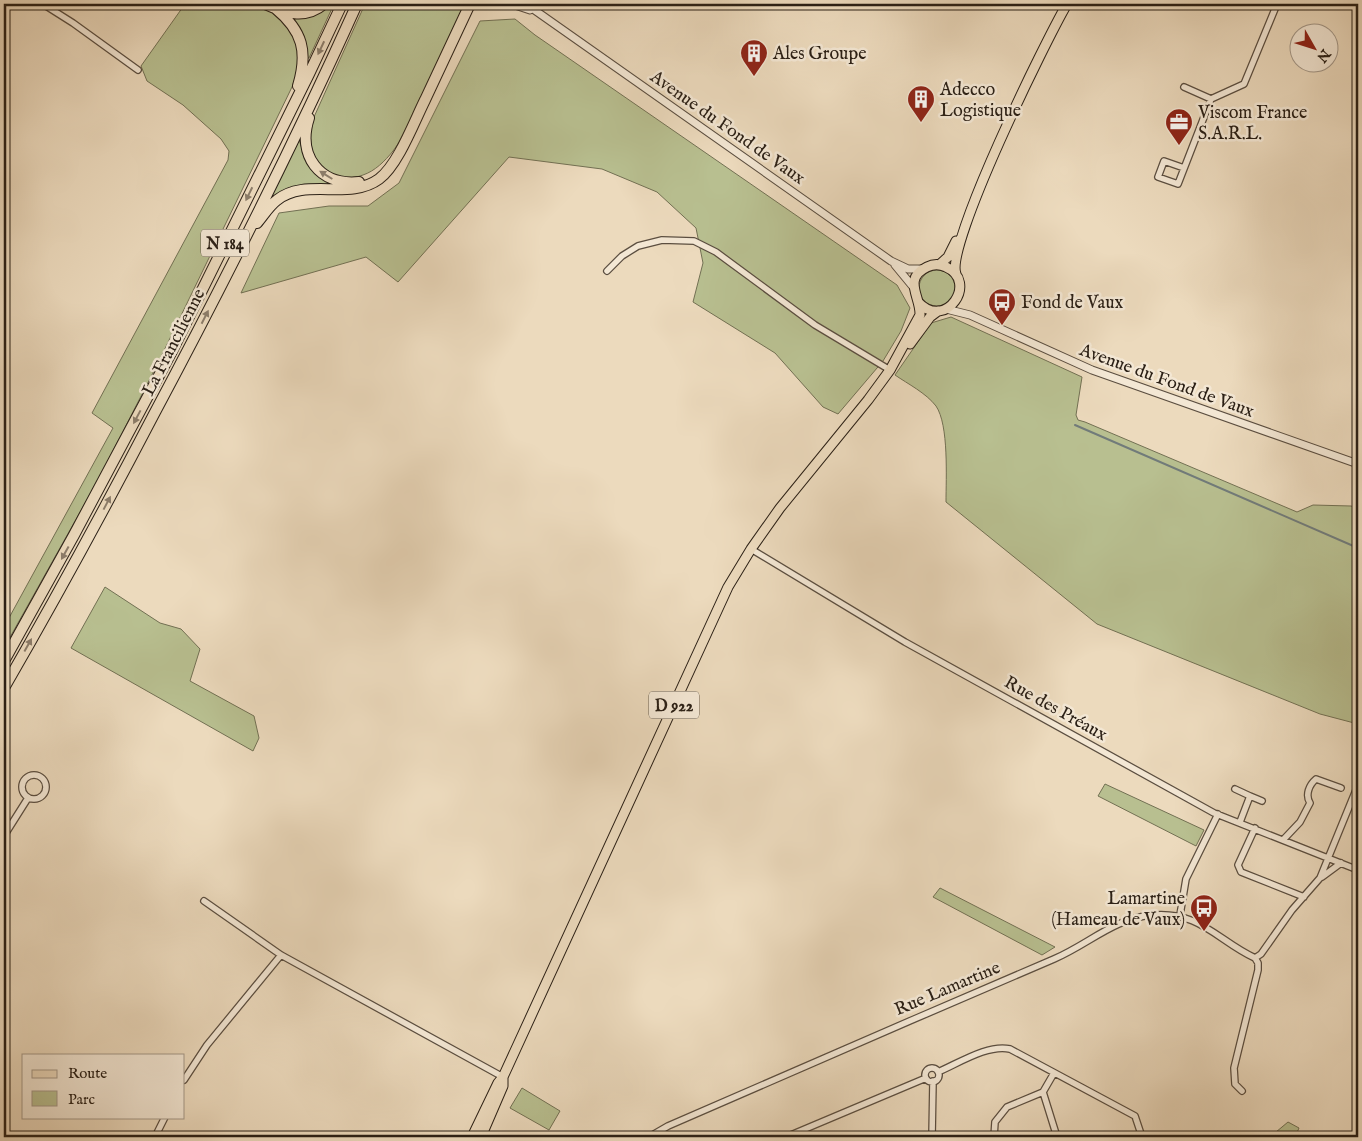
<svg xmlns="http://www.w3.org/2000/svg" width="1362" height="1141" font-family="'IM FELL English',serif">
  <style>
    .green { fill: #b8bf90; stroke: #727053 }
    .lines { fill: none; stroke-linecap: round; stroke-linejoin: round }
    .stream { stroke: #717b7a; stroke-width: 2 }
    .minor-casing { stroke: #5b4e40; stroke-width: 8 }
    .tertiary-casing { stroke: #5b4e40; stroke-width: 9 }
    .primary-casing { stroke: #2b2016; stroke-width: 11 }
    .trunk-casing { stroke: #2b2016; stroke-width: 12 }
    .minor { stroke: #f3e7d4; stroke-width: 5.5 }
    .tertiary { stroke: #f3e7d4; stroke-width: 7 }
    .primary { stroke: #ecdabd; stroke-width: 9 }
    .trunk { stroke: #ecdabd; stroke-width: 10 }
    .oneway { fill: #8c7d6a }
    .labels { text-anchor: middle; stroke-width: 5; stroke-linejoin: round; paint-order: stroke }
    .shield { fill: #f3e7d4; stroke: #675c4f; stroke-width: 1 }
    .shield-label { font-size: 16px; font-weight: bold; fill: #2b2016 }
    .poi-label { font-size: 18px; fill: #2b2016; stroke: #f3e7d4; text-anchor: start }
    .street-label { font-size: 18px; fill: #2b2016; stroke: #f3e7d4 }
  </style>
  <rect width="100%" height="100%" fill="#ecdabd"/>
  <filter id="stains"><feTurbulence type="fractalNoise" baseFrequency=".004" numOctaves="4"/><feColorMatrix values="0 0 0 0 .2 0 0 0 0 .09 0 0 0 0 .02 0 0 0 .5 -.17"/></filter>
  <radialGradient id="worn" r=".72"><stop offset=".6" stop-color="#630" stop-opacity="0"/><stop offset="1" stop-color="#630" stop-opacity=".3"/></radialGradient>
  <path class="green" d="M 185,4 L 255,4 L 280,15 L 298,44 L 299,67 L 292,87 L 157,365 L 98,480 L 4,648 L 4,627 L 113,428 L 92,413 L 228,160 L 229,151 L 221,139 L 183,105 L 147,81 L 141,66 Z
    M 276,4 L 318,4 C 301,13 293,9 276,4 Z
    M 328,4 L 334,4 L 309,58 L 307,58 L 293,17 Z
    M 365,4 L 465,4 C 451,34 437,64 423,94 C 414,113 406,134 393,151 C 385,161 375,171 363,175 C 335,186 305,161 309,131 C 310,126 313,121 314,117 Z
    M 515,19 L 535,35 L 897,285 L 910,308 L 901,331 L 883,361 L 838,414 L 823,407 L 775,353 L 693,302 L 703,263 L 696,228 L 657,192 L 602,169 L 509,157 L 398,282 L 366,257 L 241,293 L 279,213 L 329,206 L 368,206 L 399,183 L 480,21 Z
    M 299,140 L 304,154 L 336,184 L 273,198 L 271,196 Z
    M919 288a18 18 0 1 1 36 0a18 18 0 1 1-36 0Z
    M 951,317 L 1082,377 L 1076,415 L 1078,420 L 1085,422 L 1297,512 L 1313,505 L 1351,506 L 1358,508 L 1358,724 L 1320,714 L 1097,624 L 946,502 C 946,478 949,425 936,406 C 926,393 908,384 895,375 L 931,323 Z
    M 105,587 L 160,623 L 181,629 L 200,649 L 190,681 L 254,716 L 259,738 L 253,751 L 71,648 Z
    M 1105,784 L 1204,830 L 1196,846 L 1098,796 Z
    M 940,888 L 1055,947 L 1042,955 L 933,897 Z
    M 522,1088 L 560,1111 L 549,1130 L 510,1108 Z
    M 1288,1122 L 1299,1128 L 1295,1137 L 1270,1137 Z"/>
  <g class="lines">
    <path class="stream" d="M 1075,425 L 1358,548"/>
    <g class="minor-casing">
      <path id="minor" d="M 43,4 L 73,23 L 138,70
        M 1184,87 L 1211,99
        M 1184,168 L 1164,161 L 1158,177 L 1178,184 L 1211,99 L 1244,84 L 1277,4
        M 607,271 L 622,256 L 638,246 L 662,240 L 694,241 L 716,252 L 815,325 L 890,370
        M 751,549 L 905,642 L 1214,813 L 1358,870
        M22 787a12 12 0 1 1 24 0a12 12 0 1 1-24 0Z
        M 1235,789 L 1250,796
        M 1240,822 L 1250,796 L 1262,801
        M 1255,828 L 1238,865 L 1241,872 L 1304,897
        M 4,836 L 28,798
        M 1283,840 L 1300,822 L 1310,803 C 1305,795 1309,785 1316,779 L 1341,788
        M 1322,877 L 1341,863
        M 204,901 L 281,955 L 503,1077
        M 1180,915 L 1186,879 L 1218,814
        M 1255,958 L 1261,954 L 1292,910 L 1320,878 L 1358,785
        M925 1075a7 7 0 1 1 14 0a7 7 0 1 1-14 0Z
        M 938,1072 C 959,1063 988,1044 1010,1049 L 1135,1116 L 1142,1137
        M 184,1080 L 207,1045 L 281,955
        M 1242,1091 L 1235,1084 L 1234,1068 L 1258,970 L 1258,963 L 1255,958
        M 1043,1092 L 1057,1137
        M 155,1137 L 165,1117
        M 649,1137 L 668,1126 C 797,1070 925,1014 1054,959 C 1089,944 1114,918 1153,915 C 1200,911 1218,941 1255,958
        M 786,1137 L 926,1078
        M 932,1137 L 933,1081
        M 994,1137 L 995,1122 L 1007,1107 L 1043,1092 L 1054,1073"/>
    </g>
    <g class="tertiary-casing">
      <path id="tertiary" d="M 512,4 L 530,10
        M 526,4 L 891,261 L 908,269 L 923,269
        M 895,265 L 914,288
        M 946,309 L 970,315 L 1092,370 L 1358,464"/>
    </g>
    <g class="primary-casing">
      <path id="primary" d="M 939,265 L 948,257 L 956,241
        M 956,274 C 945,245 1046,40 1067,4
        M 910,344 L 930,317 L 938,311
        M 472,1137 L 498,1083 L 503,1077 L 728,587 L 751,549 L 780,508 L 868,400 L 890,370 L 920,315 C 921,297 902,279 927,267 C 933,264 940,264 946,267 C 979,281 946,332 918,302
        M 481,1137 L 503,1086 L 503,1077"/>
    </g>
    <g class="trunk-casing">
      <path id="trunk" d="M 265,4 C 285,13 305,20 324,4
        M 275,8 C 303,31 308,52 298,86
        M 309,118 C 297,155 319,186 359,182
        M 257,223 C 263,216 269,206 277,200 C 306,177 349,201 379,179 C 398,165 414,122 425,100 C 440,68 455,36 470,4
        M 4,661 L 74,535 L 171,353 L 309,74 L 342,4
        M 4,688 C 56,598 105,508 153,416 C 225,281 294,144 357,4"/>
    </g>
    <use href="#minor" class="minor"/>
    <use href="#tertiary" class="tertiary"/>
    <use href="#primary" class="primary"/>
    <use href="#trunk" class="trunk"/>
  </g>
  <defs><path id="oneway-solid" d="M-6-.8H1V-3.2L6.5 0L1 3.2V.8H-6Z" transform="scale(1.25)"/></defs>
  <g class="oneway">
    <use href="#oneway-solid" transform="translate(321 48) rotate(115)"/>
    <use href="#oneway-solid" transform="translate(326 175) rotate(-148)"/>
    <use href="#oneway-solid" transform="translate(249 194) rotate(116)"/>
    <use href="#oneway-solid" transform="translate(205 317) rotate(-63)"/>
    <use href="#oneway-solid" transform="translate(137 417) rotate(118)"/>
    <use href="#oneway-solid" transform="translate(107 503) rotate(-62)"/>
    <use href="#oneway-solid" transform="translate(65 553) rotate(119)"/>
    <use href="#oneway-solid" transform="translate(28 645) rotate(-61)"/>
  </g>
  <defs>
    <g id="building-pin" transform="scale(1.4375)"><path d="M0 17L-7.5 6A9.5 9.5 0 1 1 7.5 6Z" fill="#8f2418" stroke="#f3e7d4"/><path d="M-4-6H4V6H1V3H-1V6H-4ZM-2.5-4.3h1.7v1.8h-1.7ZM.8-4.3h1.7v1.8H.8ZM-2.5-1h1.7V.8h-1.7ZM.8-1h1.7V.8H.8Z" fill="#fff"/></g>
    <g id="office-pin" transform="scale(1.4375)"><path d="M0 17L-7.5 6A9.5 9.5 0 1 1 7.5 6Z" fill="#8f2418" stroke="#f3e7d4"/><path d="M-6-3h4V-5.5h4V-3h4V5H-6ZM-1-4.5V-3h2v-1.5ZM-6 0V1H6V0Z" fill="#fff"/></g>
    <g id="bus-pin" transform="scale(1.4375)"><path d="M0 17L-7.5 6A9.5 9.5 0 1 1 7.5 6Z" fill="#8f2418" stroke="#f3e7d4"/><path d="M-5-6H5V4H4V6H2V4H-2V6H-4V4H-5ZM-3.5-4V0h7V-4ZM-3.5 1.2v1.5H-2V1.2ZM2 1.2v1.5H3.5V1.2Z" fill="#fff"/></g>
  </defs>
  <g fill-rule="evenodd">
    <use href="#building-pin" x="754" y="53"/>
    <use href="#building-pin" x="921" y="99"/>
    <use href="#office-pin" x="1179" y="122"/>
    <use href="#bus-pin" x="1002" y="302"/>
    <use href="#bus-pin" x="1204" y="908"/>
  </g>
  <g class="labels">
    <g class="shield">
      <rect x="201" y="229.5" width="48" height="27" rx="4"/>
      <rect x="649" y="691.5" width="50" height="27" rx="4"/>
    </g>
    <g class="shield-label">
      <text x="225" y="249">N 184</text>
      <text x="674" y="711">D 922</text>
    </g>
    <g class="poi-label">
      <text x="773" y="59">Ales Groupe</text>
      <text x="940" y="95">Adecco<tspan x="940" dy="21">Logistique</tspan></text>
      <text x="1198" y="118">Viscom France<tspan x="1198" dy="21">S.A.R.L.</tspan></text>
      <text x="1021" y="308">Fond de Vaux</text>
      <text x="1185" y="904" text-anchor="end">Lamartine<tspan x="1185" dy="21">(Hameau de Vaux)</tspan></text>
    </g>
    <g class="street-label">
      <text transform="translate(728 127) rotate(35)" y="6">Avenue du Fond de Vaux</text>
      <text transform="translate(173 342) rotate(-63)" y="6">La Francilienne</text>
      <text transform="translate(1167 380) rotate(20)" y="6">Avenue du Fond de Vaux</text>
      <text transform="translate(1056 708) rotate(29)" y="6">Rue des Préaux</text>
      <text transform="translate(947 988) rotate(-23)" y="6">Rue Lamartine</text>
    </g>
  </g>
  <rect width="1362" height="1141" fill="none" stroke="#ecdabd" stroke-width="20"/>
  <rect x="5" y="5" width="1352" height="1131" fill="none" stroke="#2b2016" stroke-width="2.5"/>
  <rect x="10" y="10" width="1342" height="1121" fill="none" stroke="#2b2016"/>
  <rect x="22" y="1054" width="162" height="65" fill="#f3e7d4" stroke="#a39788"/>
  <rect x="32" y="1070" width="25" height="8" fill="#ecdabd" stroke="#a39788"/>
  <text x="68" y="1078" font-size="15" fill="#2b2016">Route</text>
  <rect x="32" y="1091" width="25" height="15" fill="#b8bf90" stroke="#a39788"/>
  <text x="68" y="1104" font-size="15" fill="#2b2016">Parc</text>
  <g transform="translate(1314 48) rotate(129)"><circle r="24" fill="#f3e7d4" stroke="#a39788"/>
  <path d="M0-4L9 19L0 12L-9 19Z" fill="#8f2418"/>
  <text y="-8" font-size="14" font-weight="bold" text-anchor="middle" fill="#2b2016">N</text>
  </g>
  <rect width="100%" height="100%" filter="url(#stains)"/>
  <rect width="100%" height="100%" fill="url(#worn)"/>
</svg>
